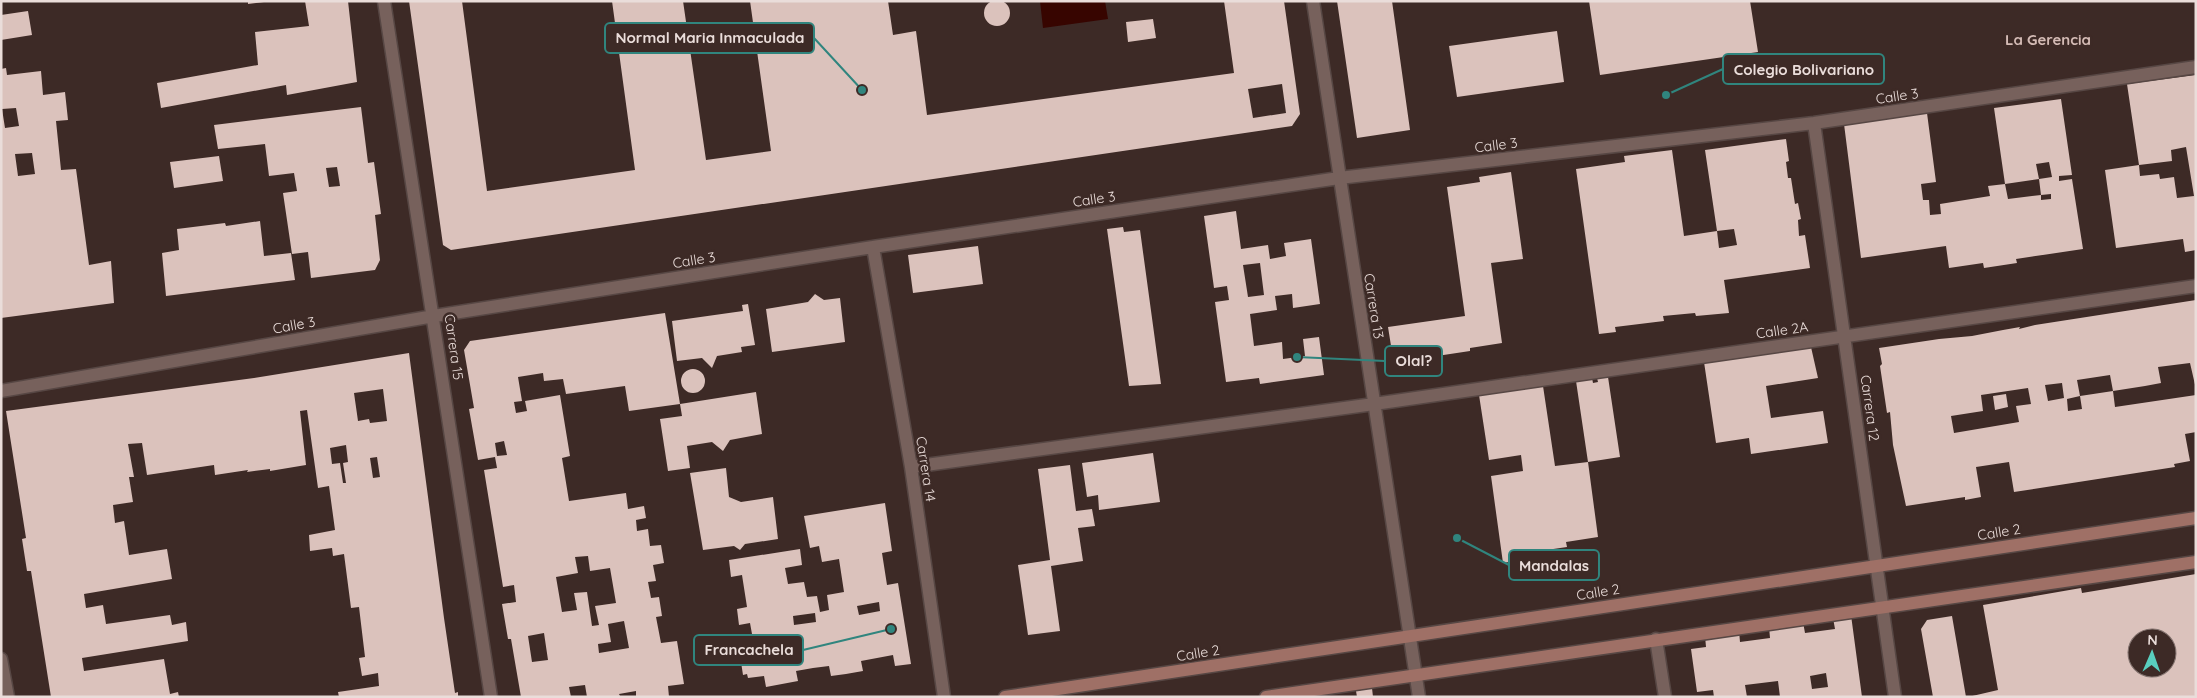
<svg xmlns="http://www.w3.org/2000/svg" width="2197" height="698" font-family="Quicksand,sans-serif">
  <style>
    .water { fill: #370500 }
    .building { fill: #dbc2bc; fill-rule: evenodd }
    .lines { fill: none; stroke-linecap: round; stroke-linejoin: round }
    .street-casing { stroke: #574744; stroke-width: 15 }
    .secondary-casing { stroke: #574744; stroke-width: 15 }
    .street { stroke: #77615c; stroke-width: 12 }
    .secondary { stroke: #9f7066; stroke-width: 12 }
    .labels { text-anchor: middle; stroke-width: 5; stroke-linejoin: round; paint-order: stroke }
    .street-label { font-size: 14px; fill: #eaddda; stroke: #3d2a26 }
    .neighbourhood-label { font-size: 15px; font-weight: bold; fill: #d4bbb5; stroke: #3d2a26 }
    .leader { fill: none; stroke: #30857e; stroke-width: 2 }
    .callout-dot { fill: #30857e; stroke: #3d2a26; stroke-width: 2 }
    .callout { fill: #3d2a26; stroke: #30857e; stroke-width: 2 }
    .callout-label { font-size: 15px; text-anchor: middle; font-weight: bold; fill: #eaddda }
  </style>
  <rect width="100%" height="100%" fill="#3d2a26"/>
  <path class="water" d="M 1040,1 L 1105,1 L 1108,19 L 1043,28 Z"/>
  <path class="building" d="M984 13a13 13 0 1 1 26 0a13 13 0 1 1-26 0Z
    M 248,1 L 264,1 L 264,2 L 248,4 Z
    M 305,1 L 348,1 L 357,82 L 287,95 L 286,85 L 161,108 L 157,83 L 258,65 L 255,32 L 309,26 Z
    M 409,1 L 462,1 L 487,191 L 635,170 L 612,1 L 683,1 L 706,160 L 771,151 L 750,1 L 888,1 L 893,35 L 916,31 L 927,115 L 1234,73 L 1224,1 L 1284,1 L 1300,114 L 1292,126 L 451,250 L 443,245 ZM 1282,84 L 1286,113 L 1253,118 L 1248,89 Z
    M 1337,1 L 1392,1 L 1410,130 L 1357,138 Z
    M 1589,1 L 1750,1 L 1758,52 L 1600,75 Z
    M 28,11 L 32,35 L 1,40 L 1,15 Z
    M 1153,19 L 1156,38 L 1128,42 L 1126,22 Z
    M 1557,31 L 1564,82 L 1457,97 L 1449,46 Z
    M 6,68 L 7,75 L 41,71 L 43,95 L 65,92 L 68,120 L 56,121 L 61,170 L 76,169 L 89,265 L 111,261 L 114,303 L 1,318 L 1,69 ZM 16,108 L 19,126 L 5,128 L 2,109 ZM 32,153 L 35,174 L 18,176 L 15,154 Z
    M 2196,75 L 2196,250 L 2185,252 L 2183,239 L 2116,248 L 2105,170 L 2139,165 L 2140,176 L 2159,174 L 2160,179 L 2174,177 L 2177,198 L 2194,196 L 2186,147 L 2171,150 L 2172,161 L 2139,165 L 2127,84 Z
    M 2061,99 L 2072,175 L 2059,176 L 2059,181 L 2072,179 L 2083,249 L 2016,259 L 2017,263 L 1984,268 L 1983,263 L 1949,268 L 1946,246 L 1861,258 L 1844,124 L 1927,113 L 1936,182 L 1921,184 L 1923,200 L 1929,200 L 1930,215 L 1941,214 L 1940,204 L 1990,196 L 1988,186 L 2005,184 L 2008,199 L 2041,195 L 2039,179 L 2052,177 L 2049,162 L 2036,164 L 2039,179 L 2005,184 L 1994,108 ZM 2051,194 L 2051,199 L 2041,200 L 2041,195 Z
    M 361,107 L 368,163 L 374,162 L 381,214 L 375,215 L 380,260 L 375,270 L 311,278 L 308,252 L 292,254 L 283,193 L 297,191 L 294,173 L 269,176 L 265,144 L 218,149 L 214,125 ZM 337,167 L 340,186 L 329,187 L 326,168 Z
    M 1786,139 L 1789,161 L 1786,162 L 1788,178 L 1791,178 L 1795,204 L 1798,203 L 1801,219 L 1798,220 L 1799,236 L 1805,235 L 1810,268 L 1724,280 L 1729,313 L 1696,316 L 1695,313 L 1663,316 L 1664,321 L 1615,327 L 1616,332 L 1599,334 L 1576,169 L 1625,162 L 1624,156 L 1672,150 L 1684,236 L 1717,231 L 1705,150 ZM 1734,229 L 1737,245 L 1719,248 L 1717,231 Z
    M 219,156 L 223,181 L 174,188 L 170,162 Z
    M 1511,172 L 1523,259 L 1491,263 L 1502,343 L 1470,348 L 1470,351 L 1417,359 L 1416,356 L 1396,358 L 1395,351 L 1392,352 L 1388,327 L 1465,316 L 1447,187 L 1480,182 L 1479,177 Z
    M 1236,211 L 1241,249 L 1268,245 L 1270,259 L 1286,256 L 1284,243 L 1311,239 L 1320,304 L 1293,308 L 1292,294 L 1275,296 L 1277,310 L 1250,314 L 1254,346 L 1282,342 L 1283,359 L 1305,356 L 1303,339 L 1319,337 L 1324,375 L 1260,384 L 1259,378 L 1226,382 L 1215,302 L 1229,300 L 1227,286 L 1214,288 L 1204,216 ZM 1260,263 L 1264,295 L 1248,297 L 1243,265 Z
    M 260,221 L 264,256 L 291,253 L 295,280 L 166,296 L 162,253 L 179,250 L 177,229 L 225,223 L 226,226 Z
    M 1123,227 L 1124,232 L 1140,230 L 1161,384 L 1129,386 L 1107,229 Z
    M 978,246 L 983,284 L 913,293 L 908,255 Z
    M 815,294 L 824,300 L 840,298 L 845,342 L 772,352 L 766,309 L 808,302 Z
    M 2196,300 L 2196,389 L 2190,363 L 2158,367 L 2161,383 L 2145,386 L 2113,391 L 2110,375 L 2077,380 L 2080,396 L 2113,391 L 2115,407 L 2196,395 L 2196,432 L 2185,434 L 2190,461 L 2174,464 L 2175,467 L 2014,492 L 2009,462 L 1976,467 L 1981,497 L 1965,500 L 1965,497 L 1906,506 L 1893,445 L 1890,412 L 1887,413 L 1880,366 L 1882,364 L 1879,348 L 1939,339 L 1972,336 L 2003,330 L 2020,327 L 2019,329 L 2035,325 ZM 2062,383 L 2064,398 L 2048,401 L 2045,385 ZM 2028,388 L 2031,404 L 2016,406 L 2019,422 L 1954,433 L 1951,416 L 1983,411 L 1981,395 ZM 2080,396 L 2082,409 L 2068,411 L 2067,399 Z
    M 748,304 L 755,345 L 741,347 L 742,352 L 717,356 L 712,368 L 702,358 L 677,361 L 672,321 L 743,311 L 742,305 Z
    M 665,313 L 680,404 L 629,411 L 625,386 L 566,394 L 563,379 L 544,381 L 543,373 L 518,377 L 522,401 L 514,402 L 516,413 L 527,411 L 525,401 L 560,395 L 570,456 L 562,458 L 569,501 L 626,493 L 628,509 L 644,506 L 646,518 L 636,520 L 637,531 L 648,529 L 650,546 L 661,545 L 664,563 L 653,565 L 656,581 L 648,582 L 651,598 L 659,597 L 662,616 L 656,617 L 661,643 L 677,641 L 684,684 L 668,686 L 669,697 L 636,697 L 636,691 L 619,694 L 620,696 L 616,697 L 587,697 L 585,685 L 569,687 L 571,697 L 521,697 L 511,639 L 508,639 L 502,604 L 516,602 L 514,585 L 503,587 L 484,470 L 497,468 L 495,457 L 478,460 L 469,409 L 474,408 L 464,350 L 470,341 ZM 504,441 L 507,455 L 497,456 L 495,443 ZM 588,556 L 590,571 L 610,568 L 616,603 L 595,606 L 599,625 L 592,626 L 587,592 L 574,593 L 577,610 L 562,612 L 556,577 L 578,573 L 575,557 ZM 624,621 L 629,648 L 599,653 L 598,644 L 611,642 L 608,624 ZM 544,633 L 548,660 L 532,662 L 528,636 Z
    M 1811,347 L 1818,378 L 1766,386 L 1771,418 L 1823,411 L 1828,443 L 1751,454 L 1749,438 L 1716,443 L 1704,362 Z
    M 409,353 L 444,618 L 455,693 L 458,692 L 458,697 L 339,697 L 338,692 L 379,686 L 378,673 L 362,676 L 359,658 L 365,657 L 359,607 L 351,608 L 344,554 L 333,556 L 332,548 L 310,551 L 309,535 L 335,530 L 329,486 L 318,488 L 307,410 L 300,411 L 306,465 L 270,471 L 270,469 L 247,472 L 248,470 L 215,475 L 214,465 L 147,475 L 142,443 L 128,444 L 134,477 L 129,477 L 133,502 L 113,505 L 115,523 L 124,521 L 129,555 L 167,549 L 172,579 L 84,594 L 86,608 L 103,605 L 106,624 L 170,615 L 172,625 L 186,622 L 188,641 L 82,658 L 84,671 L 164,659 L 170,694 L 178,692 L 179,697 L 51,697 L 31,571 L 27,571 L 22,539 L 26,538 L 6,411 L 254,378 ZM 383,389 L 387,421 L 370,423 L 369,419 L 358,421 L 354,393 ZM 346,445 L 348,462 L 343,463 L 346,483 L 343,483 L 340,463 L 332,464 L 330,448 ZM 377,457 L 380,477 L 373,478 L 370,458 Z
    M681 381a12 12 0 1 1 24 0a12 12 0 1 1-24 0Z
    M 1608,377 L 1620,457 L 1588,462 L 1598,537 L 1566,542 L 1567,547 L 1519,554 L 1520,560 L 1503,563 L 1491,476 L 1523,471 L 1521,455 L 1489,460 L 1479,395 L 1543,386 L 1555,466 L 1588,462 L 1576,381 L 1592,378 L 1593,383 L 1598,382 L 1597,378 Z
    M 756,392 L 762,434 L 730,440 L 723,451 L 712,442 L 687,446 L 690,468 L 668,471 L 660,419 L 682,416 L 680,404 Z
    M 2006,394 L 2008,407 L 1995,410 L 1993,396 Z
    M 1153,453 L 1160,502 L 1099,510 L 1098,495 L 1087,497 L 1082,463 Z
    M 1070,465 L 1076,511 L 1092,509 L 1095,526 L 1078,528 L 1083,561 L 1051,566 L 1060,631 L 1028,635 L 1018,565 L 1050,560 L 1038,469 Z
    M 726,468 L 729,497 L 741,502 L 773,497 L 778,539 L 745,544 L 740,550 L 734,546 L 703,550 L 690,473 Z
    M 885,503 L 892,551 L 882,553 L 887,585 L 898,583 L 911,664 L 895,666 L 893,655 L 861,661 L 863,671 L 846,674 L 831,676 L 829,666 L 813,668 L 796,671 L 798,681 L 766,687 L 764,676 L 748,678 L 747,674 L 743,675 L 737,636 L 752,634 L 750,623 L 739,625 L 737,609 L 747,607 L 742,575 L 731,577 L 729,560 L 800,549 L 802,565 L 785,568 L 788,584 L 804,582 L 807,597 L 817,596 L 820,612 L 829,610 L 827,595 L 844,592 L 839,559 L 822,562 L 819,546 L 810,548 L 804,516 ZM 879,602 L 880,611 L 859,615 L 857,606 ZM 815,613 L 816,622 L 794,625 L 793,616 Z
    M 2196,574 L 2196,697 L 1968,697 L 1998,690 L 1983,605 L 2081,588 L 2082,593 ZM 2137,638 L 2167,638 L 2167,668 L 2137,668 Z
    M 1851,615 L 1862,697 L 1780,697 L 1778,681 L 1745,685 L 1747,697 L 1714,697 L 1713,690 L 1697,692 L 1691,649 L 1706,647 L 1705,636 L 1739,631 L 1740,642 L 1770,638 L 1769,627 L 1803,622 L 1805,633 L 1835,629 L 1833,618 ZM 1826,673 L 1828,687 L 1812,689 L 1810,676 Z
    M 1952,616 L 1966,697 L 1933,697 L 1921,629 L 1927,620 Z
    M 1372,688 L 1373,697 L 1357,697 L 1356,691 Z"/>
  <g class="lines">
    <g class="street-casing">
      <path id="street" d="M 384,1 L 491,697
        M 1313,1 L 1419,697
        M 1814,123 L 1895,697
        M 873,247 L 911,467 L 944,697
        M 1,391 L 434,316 L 873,247 L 1339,178 L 1814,123 L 2196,67
        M 911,467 L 1374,404 L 2196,286
        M 1656,639 L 1665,697
        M 1,659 L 8,697"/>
    </g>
    <g class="secondary-casing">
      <path id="secondary" d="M 1005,697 L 2196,518
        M 1266,697 L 2196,562"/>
    </g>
    <use href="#street" class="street"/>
    <use href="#secondary" class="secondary"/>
  </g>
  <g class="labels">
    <g class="street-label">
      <text transform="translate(1897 96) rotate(-8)" y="5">Calle 3</text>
      <text transform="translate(1496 145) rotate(-7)" y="5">Calle 3</text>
      <text transform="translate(1094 199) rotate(-8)" y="5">Calle 3</text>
      <text transform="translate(694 260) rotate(-9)" y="5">Calle 3</text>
      <text transform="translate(1374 306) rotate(81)" y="5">Carrera 13</text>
      <text transform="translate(294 325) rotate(-10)" y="5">Calle 3</text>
      <text transform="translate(1782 330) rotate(-8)" y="5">Calle 2A</text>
      <text transform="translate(454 347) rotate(82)" y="5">Carrera 15</text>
      <text transform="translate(1870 408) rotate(82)" y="5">Carrera 12</text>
      <text transform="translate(926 469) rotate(81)" y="5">Carrera 14</text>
      <text transform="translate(1999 532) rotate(-9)" y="5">Calle 2</text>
      <text transform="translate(1598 592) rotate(-9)" y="5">Calle 2</text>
      <text transform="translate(1198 653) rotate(-9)" y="5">Calle 2</text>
    </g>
    <g class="neighbourhood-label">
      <text x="2048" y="45">La Gerencia</text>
    </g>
  </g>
  <path class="leader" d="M862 90L814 38M1666 95L1723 69M1297 357L1385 361M1457 538L1509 565M891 629L803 650"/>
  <g class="callout-dot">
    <circle cx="862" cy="90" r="5"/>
    <circle cx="1666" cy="95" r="5"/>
    <circle cx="1297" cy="357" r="5"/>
    <circle cx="1457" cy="538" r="5"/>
    <circle cx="891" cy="629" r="5"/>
  </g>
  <g class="callout">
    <rect x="605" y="23" width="209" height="30" rx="5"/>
    <rect x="1723" y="54" width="161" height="30" rx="5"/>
    <rect x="1385" y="346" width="57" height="30" rx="5"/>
    <rect x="1509" y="550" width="90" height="30" rx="5"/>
    <rect x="694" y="635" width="109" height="30" rx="5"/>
  </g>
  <g class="callout-label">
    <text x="710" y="43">Normal Maria Inmaculada</text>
    <text x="1804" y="75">Colegio Bolivariano</text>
    <text x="1414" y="366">Olal?</text>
    <text x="1554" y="571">Mandalas</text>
    <text x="749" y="655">Francachela</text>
  </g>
  <rect width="2197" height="698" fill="none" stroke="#eaddda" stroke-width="5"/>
  <g transform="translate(2152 653) rotate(2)"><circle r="24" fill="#3d2a26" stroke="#82726e"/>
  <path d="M0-4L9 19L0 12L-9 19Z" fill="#59cebe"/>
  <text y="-8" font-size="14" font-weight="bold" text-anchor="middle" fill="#eaddda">N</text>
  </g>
</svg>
